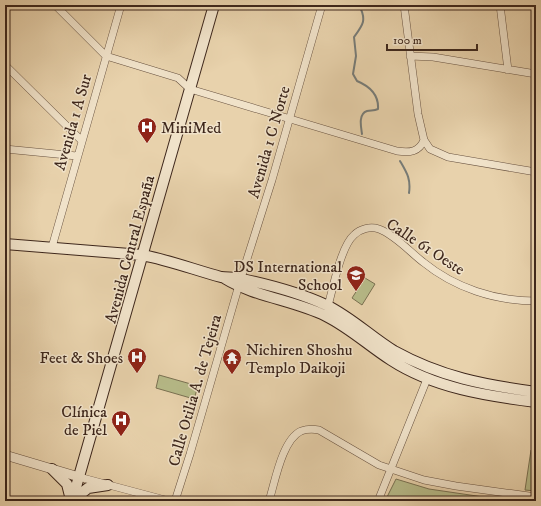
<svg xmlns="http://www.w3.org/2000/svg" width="541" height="506" font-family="'IM FELL DW Pica',serif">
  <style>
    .green { fill: #b7bb89; stroke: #7a7152 }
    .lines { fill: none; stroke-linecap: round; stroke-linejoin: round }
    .stream { stroke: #777c78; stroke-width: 2 }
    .minor-casing { stroke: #685240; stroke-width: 8 }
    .tertiary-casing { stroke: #685240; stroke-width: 10 }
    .secondary-casing { stroke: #3e271c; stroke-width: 12 }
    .minor { stroke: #f0e2c9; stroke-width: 7 }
    .tertiary { stroke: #f0e2c9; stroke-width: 9 }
    .secondary { stroke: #f0e2c9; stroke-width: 10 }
    .labels { text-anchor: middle; stroke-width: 3; stroke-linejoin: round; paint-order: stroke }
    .street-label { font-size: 16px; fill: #3e271c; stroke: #f0e2c9 }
    .poi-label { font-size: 16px; fill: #3e271c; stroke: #f0e2c9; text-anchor: end }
  </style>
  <rect width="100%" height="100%" fill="#e8d2ac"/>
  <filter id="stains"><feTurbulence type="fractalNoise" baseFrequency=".005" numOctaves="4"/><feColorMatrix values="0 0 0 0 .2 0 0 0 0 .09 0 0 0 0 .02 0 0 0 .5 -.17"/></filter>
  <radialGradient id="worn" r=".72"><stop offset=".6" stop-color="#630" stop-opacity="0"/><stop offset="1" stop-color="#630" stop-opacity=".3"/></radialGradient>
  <path class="green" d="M 365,278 L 375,284 L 362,305 L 352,298 Z
    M 159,375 L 198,386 L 194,399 L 156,388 Z
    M 531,450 L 536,450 L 536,491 L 525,490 Z
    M 396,479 L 429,489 L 511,501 L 385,501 Z"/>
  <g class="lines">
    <path class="stream" d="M 359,5 C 367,20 363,25 354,37 L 356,56 L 353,74 L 357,81 C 369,86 379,94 378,109 C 374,111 371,110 367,111 C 358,114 361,127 362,134
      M 400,161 C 407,173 411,179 409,193
      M 535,253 L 536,253"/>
    <g class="minor-casing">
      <path id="minor" d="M 55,5 L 106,56 L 178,78 L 190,89 L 397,151 C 410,153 419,152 424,140
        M 404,5 L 418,114 L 424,140 L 430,149 L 448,157 L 536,172
        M 500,5 L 508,70
        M 410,56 L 433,57 L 536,74
        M 5,65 L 81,140
        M 5,149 L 77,156
        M 52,247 L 121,5
        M 328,306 C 333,288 341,246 354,235 C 360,229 370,226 379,229 C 395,235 410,252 423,262 C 455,288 495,301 536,301
        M 79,477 L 169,501
        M 175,501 L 190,454 L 241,278 L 272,180 L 322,5
        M 269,501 C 275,482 282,440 301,431 C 307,429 313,429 319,430 L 379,465 L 424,480 L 456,486 L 536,497
        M 378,501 L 427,379"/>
    </g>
    <g class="tertiary-casing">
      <path id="tertiary" d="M 5,455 L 79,477"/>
    </g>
    <g class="secondary-casing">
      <path id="secondary" d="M 5,244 L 142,255 C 169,260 195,270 221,277 C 228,278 235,277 242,279 C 270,285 300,293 326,305 C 351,317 371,337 394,351 C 441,377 484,385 536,392
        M 224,278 C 255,297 293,300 326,316 C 350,328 369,346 391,360 C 434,388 487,396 536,402
        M 52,469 L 67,484 L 71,500
        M 73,500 L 88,488 L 108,485
        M 72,501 C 120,336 166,170 214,5"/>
    </g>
    <use href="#minor" class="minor"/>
    <use href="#tertiary" class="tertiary"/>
    <use href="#secondary" class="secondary"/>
  </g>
  <defs>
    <g id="hospital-pin" transform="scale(1)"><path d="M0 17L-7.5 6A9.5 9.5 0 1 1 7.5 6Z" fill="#8f2418" stroke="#f0e2c9"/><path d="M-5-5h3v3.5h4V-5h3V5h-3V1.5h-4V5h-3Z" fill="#fff"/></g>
    <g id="school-pin" transform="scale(1)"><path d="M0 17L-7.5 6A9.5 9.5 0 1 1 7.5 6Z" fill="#8f2418" stroke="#f0e2c9"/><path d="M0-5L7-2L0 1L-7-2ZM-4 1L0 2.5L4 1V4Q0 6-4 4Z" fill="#fff"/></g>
    <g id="temple-pin" transform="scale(1)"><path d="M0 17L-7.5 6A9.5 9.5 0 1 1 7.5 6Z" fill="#8f2418" stroke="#f0e2c9"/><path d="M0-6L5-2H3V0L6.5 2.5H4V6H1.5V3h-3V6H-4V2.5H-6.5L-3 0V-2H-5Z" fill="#fff"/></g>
  </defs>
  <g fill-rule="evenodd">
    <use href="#hospital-pin" x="147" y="127"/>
    <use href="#school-pin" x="356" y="275"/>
    <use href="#hospital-pin" x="137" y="357"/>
    <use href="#temple-pin" x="232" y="358"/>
    <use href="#hospital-pin" x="121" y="420"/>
  </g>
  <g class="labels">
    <g class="street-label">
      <text transform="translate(72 122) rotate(-74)" y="6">Avenida 1 A Sur</text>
      <text transform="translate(268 142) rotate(-74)" y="6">Avenida 1 C Norte</text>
      <text transform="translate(426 246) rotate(33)" y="6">Calle 61 Oeste</text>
      <text transform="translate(129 249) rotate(-75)" y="6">Avenida Central España</text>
      <text transform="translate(194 390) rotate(-74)" y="6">Calle Otilia A. de Tejeira</text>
    </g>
    <g class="poi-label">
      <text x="161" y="133" text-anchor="start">MiniMed</text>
      <text x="342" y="272">DS International<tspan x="342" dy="18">School</tspan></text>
      <text x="246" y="355" text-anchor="start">Nichiren Shoshu<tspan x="246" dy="18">Templo Daikoji</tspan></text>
      <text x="123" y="363">Feet &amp; Shoes</text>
      <text x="107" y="417">Clínica<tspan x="107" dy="18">de Piel</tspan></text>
    </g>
  </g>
  <rect width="541" height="506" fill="none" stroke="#e8d2ac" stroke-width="20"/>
  <rect x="6" y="6" width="529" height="494" fill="none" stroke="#3e271c" stroke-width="2"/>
  <rect x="10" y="10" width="521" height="486" fill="none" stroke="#3e271c"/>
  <path d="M387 44v6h90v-6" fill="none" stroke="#3e271c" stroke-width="2"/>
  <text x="393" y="44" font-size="12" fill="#3e271c" stroke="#f0e2c9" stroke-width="3" paint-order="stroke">100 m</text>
  <rect width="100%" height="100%" filter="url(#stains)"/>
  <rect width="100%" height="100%" fill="url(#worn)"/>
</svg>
